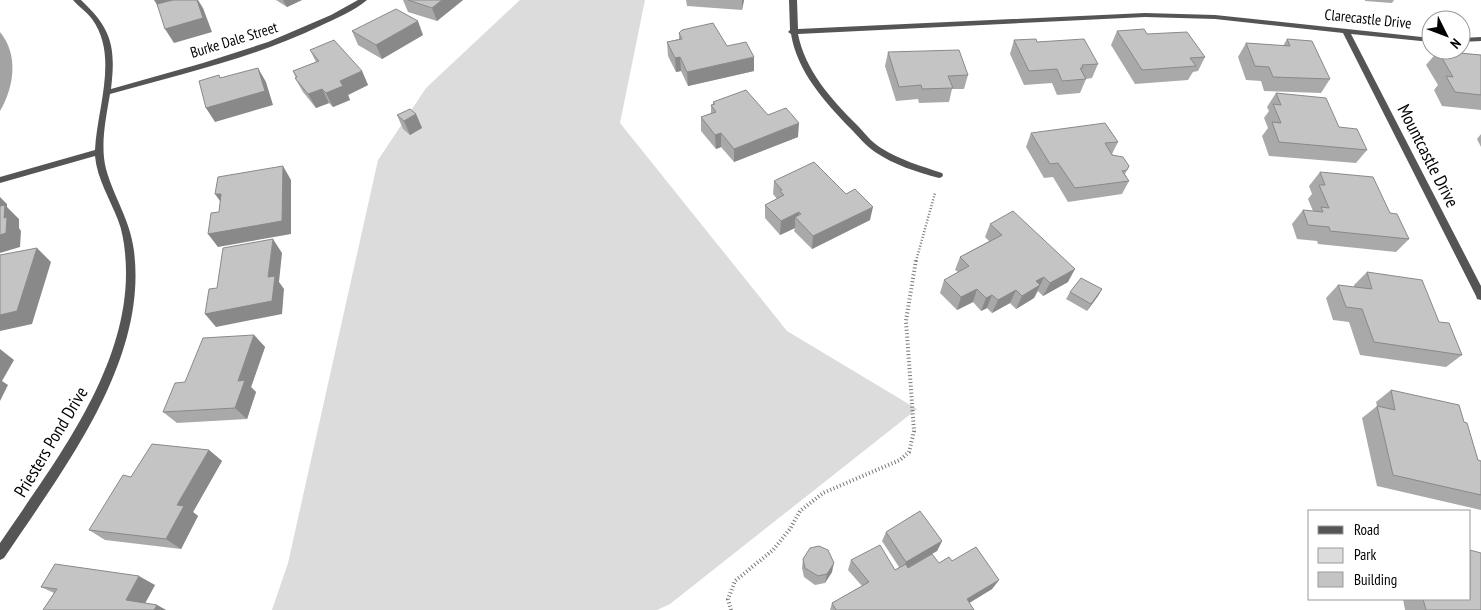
<svg xmlns="http://www.w3.org/2000/svg" width="1481" height="610" font-family="'PT Sans Narrow',sans-serif">
  <style>
    .green { fill: #dcdcdc }
    .water { fill: #a3a3a3 }
    .lines { fill: none; stroke-linecap: round; stroke-linejoin: round }
    .path-far1 { stroke: #777; stroke-width: 2.5; stroke-dasharray: 1 2; stroke-linecap: butt }
    .path { stroke: #777; stroke-width: 4; stroke-dasharray: 1 2.5; stroke-linecap: butt }
    .minor { fill: #555; fill-rule: evenodd }
    .wall { fill: #a9a9a9 }
    .shaded-wall { fill: #898989 }
    .building { fill: #c4c4c4; stroke: #898989 }
    .labels { text-anchor: middle; stroke-width: 4; stroke-linejoin: round; paint-order: stroke }
    .far-street-label { font-size: 15px; fill: #000; stroke: #fff }
    .street-label { font-size: 18px; fill: #000; stroke: #fff }
  </style>
  <rect width="100%" height="100%" fill="#fff"/>
  <path class="green" d="M 520,0 L 645,0 L 620,123 L 787,331 L 917,409 L 670,604 L 657,610 L 272,610 L 288,563 L 378,160 L 426,88 Z"/>
  <path class="water" d="M 0,32 C 19,55 14,87 0,111 Z"/>
  <g class="lines">
    <path class="path-far1" d="M 916,261 L 935,193"/>
    <path class="path" d="M 731,610 L 728,599 L 735,581 L 773,550 L 790,529 L 800,511 L 823,493 L 900,460 L 909,452 L 914,431 L 906,321 L 916,260"/>
    <path class="minor" d="M 73,0 L 81,0 C 112,29 116,47 111,89 L 203,63 L 268,42 L 331,15 L 358,0 L 367,0 C 354,11 335,19 320,26 C 254,58 181,74 110,94 C 106,118 100,145 106,169 C 114,198 130,219 134,251 C 148,362 62,471 4,558 L 0,560 L 0,543 C 56,460 136,360 125,253 C 124,242 122,230 118,220 C 110,199 97,179 95,156 L 0,183 L 0,177 L 95,150 C 97,108 119,56 92,19 C 87,12 79,7 73,0 Z
      M 789,0 L 797,0 L 798,29 L 1145,13 L 1215,15 L 1431,38 L 1431,42 L 1351,34 L 1481,286 L 1481,300 L 1477,299 L 1476,296 L 1343,33 L 1215,19 L 1145,17 L 798,34 C 805,70 831,99 856,124 C 864,132 871,142 881,148 C 900,160 921,166 942,173 L 943,175 L 942,177 L 939,178 C 917,172 894,165 875,152 C 865,145 858,136 850,128 C 824,101 797,71 791,34 L 788,32 L 790,30 Z
      M 1481,37 L 1481,41 L 1461,42 L 1461,38 Z"/>
  </g>
  <path class="wall" d="M 276,0 L 302,0 L 287,7 Z
    M 403,0 L 463,0 L 437,21 L 408,12 Z
    M 686,0 L 744,0 L 742,10 L 687,6 Z
    M 1365,0 L 1394,0 L 1392,3 L 1365,1 Z
    M 352,31 L 423,35 L 382,59 L 358,45 Z
    M 1117,31 L 1147,34 L 1205,57 L 1198,71 L 1193,72 L 1188,80 L 1135,84 L 1111,45 Z
    M 679,33 L 727,46 L 754,71 L 688,86 L 681,71 L 676,72 L 668,56 L 667,42 L 679,39 Z
    M 1287,39 L 1330,79 L 1321,93 L 1264,91 L 1261,81 L 1246,80 L 1238,57 L 1246,43 L 1283,46 Z
    M 1014,40 L 1037,42 L 1098,64 L 1092,78 L 1086,79 L 1080,93 L 1057,95 L 1052,83 L 1024,85 L 1010,54 Z
    M 310,50 L 362,71 L 368,85 L 348,95 L 350,100 L 333,107 L 329,103 L 316,108 L 303,92 L 295,78 L 296,78 L 293,71 L 316,62 Z
    M 1438,51 L 1481,55 L 1481,110 L 1442,106 L 1434,90 L 1438,85 L 1426,65 Z
    M 888,52 L 968,75 L 964,89 L 952,89 L 949,102 L 919,103 L 918,99 L 896,101 L 885,66 Z
    M 1276,93 L 1339,127 L 1367,150 L 1356,163 L 1269,156 L 1262,136 L 1268,128 L 1264,118 L 1269,111 L 1267,107 Z
    M 713,102 L 768,115 L 798,137 L 734,162 L 721,147 L 716,149 L 701,131 L 701,117 L 711,113 L 711,105 L 713,105 Z
    M 416,114 L 422,128 L 410,135 L 403,129 L 397,115 Z
    M 1031,133 L 1118,142 L 1112,154 L 1129,166 L 1125,174 L 1129,181 L 1122,194 L 1068,202 L 1053,177 L 1044,178 L 1026,147 Z
    M 1481,134 L 1481,147 L 1477,139 Z
    M 1320,172 L 1390,213 L 1409,239 L 1396,252 L 1318,244 L 1317,241 L 1297,239 L 1292,224 L 1303,210 L 1313,211 L 1308,199 L 1312,194 L 1309,186 Z
    M 774,181 L 870,220 L 812,249 L 794,231 L 795,228 L 780,235 L 765,218 L 765,205 L 777,199 L 773,194 Z
    M 990,224 L 1068,282 L 1043,296 L 1038,291 L 1034,298 L 1016,309 L 1010,303 L 992,313 L 987,308 L 981,311 L 973,302 L 957,310 L 940,293 L 944,280 L 958,272 L 955,270 L 960,257 L 989,241 L 985,237 Z
    M 1367,272 L 1439,322 L 1462,355 L 1446,367 L 1360,355 L 1349,322 L 1333,320 L 1326,298 L 1338,285 L 1354,287 L 1354,285 Z
    M 1102,289 L 1098,296 L 1087,311 L 1066,299 L 1070,292 Z
    M 254,335 L 265,347 L 251,387 L 256,392 L 247,419 L 177,423 L 163,412 L 185,382 Z
    M 1391,390 L 1464,422 L 1478,460 L 1481,461 L 1481,510 L 1377,486 L 1362,418 L 1377,406 L 1376,402 Z
    M 209,450 L 222,461 L 193,512 L 198,516 L 181,549 L 105,540 L 89,530 L 131,477 Z
    M 886,532 L 942,541 L 937,551 L 908,568 L 952,561 L 999,580 L 992,589 L 969,603 L 974,610 L 830,610 L 832,603 L 862,586 L 848,570 L 851,560 L 895,570 L 899,567 L 882,541 Z
    M 803,559 L 832,572 L 825,583 L 815,585 L 804,577 L 802,568 Z
    M 155,585 L 145,603 L 157,605 L 166,610 L 43,610 L 54,593 L 41,587 Z
    M 1403,599 L 1470,599 L 1481,610 L 1405,610 Z"/>
  <path class="shaded-wall" d="M 154,0 L 192,0 L 161,11 Z
    M 197,0 L 198,0 L 203,8 L 212,32 L 174,43 L 165,29 Z
    M 283,0 L 302,0 L 287,7 Z
    M 442,0 L 463,0 L 437,21 L 432,8 Z
    M 742,0 L 744,0 L 742,10 Z
    M 418,21 L 423,35 L 382,59 L 376,45 Z
    M 680,57 L 681,71 L 676,72 L 675,58 Z
    M 754,57 L 754,71 L 688,86 L 687,72 Z
    M 258,68 L 266,82 L 273,105 L 215,122 L 206,108 Z
    M 362,71 L 368,85 L 348,95 L 350,100 L 333,107 L 326,93 L 340,81 Z
    M 322,89 L 329,103 L 316,108 L 308,94 Z
    M 416,114 L 422,128 L 410,135 L 404,121 Z
    M 799,123 L 798,137 L 734,162 L 734,149 Z
    M 721,133 L 721,147 L 716,149 L 715,135 Z
    M 283,166 L 291,180 L 291,234 L 218,247 L 208,234 Z
    M 215,194 L 221,194 L 225,208 Z
    M 0,197 L 7,204 L 7,207 L 19,219 L 19,228 L 21,231 L 20,247 L 0,253 Z
    M 873,207 L 870,220 L 812,249 L 813,236 Z
    M 799,212 L 798,220 L 795,217 L 795,228 L 780,235 L 781,221 Z
    M 273,239 L 282,253 L 279,282 L 284,289 L 282,314 L 216,327 L 205,314 L 268,277 Z
    M 37,248 L 51,262 L 32,324 L 0,331 L 0,315 Z
    M 1075,269 L 1068,282 L 1043,296 L 1050,283 Z
    M 1044,277 L 1034,298 L 1016,309 L 1022,296 L 1036,281 Z
    M 977,289 L 973,302 L 957,310 L 961,297 Z
    M 1102,289 L 1098,296 L 1087,311 L 1091,304 Z
    M 1016,290 L 1010,303 L 992,313 L 998,300 Z
    M 992,295 L 987,308 L 981,311 L 986,298 Z
    M 254,335 L 265,347 L 251,387 L 256,392 L 247,419 L 235,408 L 238,381 Z
    M 0,349 L 14,360 L 2,381 L 8,385 L 0,401 Z
    M 209,450 L 222,461 L 193,512 L 198,516 L 181,549 L 166,539 L 177,505 Z
    M 942,541 L 937,551 L 902,571 L 906,562 Z
    M 834,563 L 832,572 L 825,583 L 827,574 Z
    M 139,576 L 155,585 L 142,609 L 126,600 Z
    M 999,580 L 992,589 L 961,608 L 967,599 Z
    M 157,605 L 166,610 L 154,610 Z"/>
  <path class="building" d="M 173,0 L 197,0 L 203,18 L 165,29 L 157,4 Z
    M 408,0 L 442,0 L 432,8 Z
    M 396,9 L 418,21 L 376,45 L 352,31 Z
    M 713,23 L 727,46 L 746,42 L 754,57 L 687,72 L 680,57 L 675,58 L 667,42 L 682,39 L 679,33 L 682,30 Z
    M 1144,29 L 1147,34 L 1187,32 L 1205,57 L 1190,58 L 1196,66 L 1142,70 L 1117,31 Z
    M 1036,39 L 1037,42 L 1084,39 L 1098,64 L 1082,65 L 1083,68 L 1080,68 L 1086,79 L 1062,81 L 1057,69 L 1029,71 L 1014,40 Z
    M 1287,39 L 1312,41 L 1330,79 L 1273,77 L 1269,67 L 1255,66 L 1246,43 L 1290,46 Z
    M 334,40 L 362,71 L 340,81 L 343,86 L 326,93 L 322,89 L 308,94 L 295,78 L 297,77 L 293,71 L 319,61 L 310,50 Z
    M 959,50 L 968,75 L 948,76 L 953,88 L 922,89 L 921,85 L 899,87 L 888,52 Z
    M 1438,51 L 1481,55 L 1481,95 L 1455,92 L 1446,76 L 1453,77 Z
    M 258,68 L 265,91 L 206,108 L 199,81 L 219,75 L 220,78 Z
    M 746,90 L 768,115 L 786,108 L 799,123 L 734,149 L 721,133 L 715,135 L 701,117 L 716,112 L 711,105 L 715,104 L 713,102 Z
    M 1276,93 L 1326,98 L 1339,127 L 1357,129 L 1367,150 L 1279,142 L 1272,122 L 1281,123 L 1273,104 L 1281,105 Z
    M 410,109 L 416,114 L 404,121 L 397,115 Z
    M 1105,123 L 1118,142 L 1105,143 L 1112,155 L 1123,157 L 1129,166 L 1127,170 L 1122,171 L 1129,181 L 1075,188 L 1058,163 L 1050,164 L 1031,133 Z
    M 814,162 L 846,194 L 855,189 L 873,207 L 813,236 L 795,217 L 801,214 L 799,212 L 781,221 L 765,205 L 784,195 L 780,191 L 782,190 L 774,181 Z
    M 283,166 L 282,221 L 208,234 L 211,213 L 219,212 L 221,194 L 215,194 L 218,177 Z
    M 1320,172 L 1373,177 L 1390,213 L 1397,214 L 1409,239 L 1330,231 L 1329,227 L 1308,225 L 1303,210 L 1323,212 L 1321,207 L 1329,208 L 1319,185 L 1325,185 Z
    M 5,205 L 4,218 L 7,217 L 6,233 L 0,235 L 0,206 Z
    M 1013,211 L 1075,269 L 1050,283 L 1044,277 L 1036,281 L 1040,285 L 1022,296 L 1016,290 L 998,300 L 992,295 L 986,298 L 977,289 L 961,297 L 944,280 L 969,266 L 960,257 L 1002,235 L 990,224 Z
    M 273,239 L 268,277 L 275,276 L 272,301 L 205,314 L 209,289 L 217,288 L 223,248 Z
    M 37,248 L 17,311 L 0,315 L 0,255 Z
    M 1367,272 L 1422,280 L 1439,322 L 1449,323 L 1462,355 L 1374,342 L 1362,309 L 1346,307 L 1338,285 L 1372,289 Z
    M 1081,278 L 1102,289 L 1091,304 L 1070,292 Z
    M 254,335 L 238,381 L 245,380 L 235,408 L 163,412 L 175,383 L 185,382 L 203,338 Z
    M 1391,390 L 1459,405 L 1464,422 L 1467,423 L 1478,460 L 1481,461 L 1481,495 L 1393,475 L 1377,406 L 1395,410 Z
    M 152,444 L 209,450 L 177,505 L 184,506 L 166,539 L 89,530 L 123,475 L 131,477 Z
    M 920,511 L 942,541 L 906,562 L 886,532 Z
    M 880,545 L 895,570 L 906,564 L 908,568 L 932,554 L 939,563 L 949,557 L 952,561 L 976,547 L 999,580 L 967,599 L 974,610 L 836,610 L 832,603 L 869,582 L 851,560 Z
    M 819,546 L 828,550 L 834,563 L 827,574 L 818,576 L 805,568 L 803,559 L 810,548 Z
    M 1470,550 L 1481,553 L 1481,610 L 1426,610 L 1423,599 L 1470,599 Z
    M 55,564 L 139,576 L 126,600 L 157,605 L 154,610 L 43,610 L 57,589 L 41,587 Z"/>
  <g class="labels">
    <g class="far-street-label">
      <text transform="translate(1368 19) rotate(6)" y="5">Clarecastle Drive</text>
      <text transform="translate(234 40) rotate(-17)" y="5">Burke Dale Street</text>
    </g>
    <g class="street-label">
      <text transform="translate(1428 156) rotate(63)" y="6">Mountcastle Drive</text>
      <text transform="translate(51 442) rotate(-59)" y="6">Priesters Pond Drive</text>
    </g>
  </g>
  <rect x="1308" y="510" width="162" height="90" fill="#ffffff" stroke="#999999"/>
  <rect x="1318" y="526" width="25" height="8" fill="#555555" stroke="#999999"/>
  <text x="1354" y="535" font-size="15" fill="#000000">Road</text>
  <rect x="1318" y="548" width="25" height="15" fill="#dcdcdc" stroke="#999999"/>
  <text x="1354" y="560" font-size="15" fill="#000000">Park</text>
  <rect x="1318" y="572" width="25" height="15" fill="#c4c4c4" stroke="#999999"/>
  <text x="1354" y="585" font-size="15" fill="#000000">Building</text>
  <g transform="translate(1446 35) rotate(132)"><circle r="24" fill="#ffffff" stroke="#999999"/>
  <path d="M0-4L9 19L0 12L-9 19Z" fill="#000000"/>
  <text y="-8" font-size="14" font-weight="bold" text-anchor="middle" fill="#000000">N</text>
  </g>
</svg>
